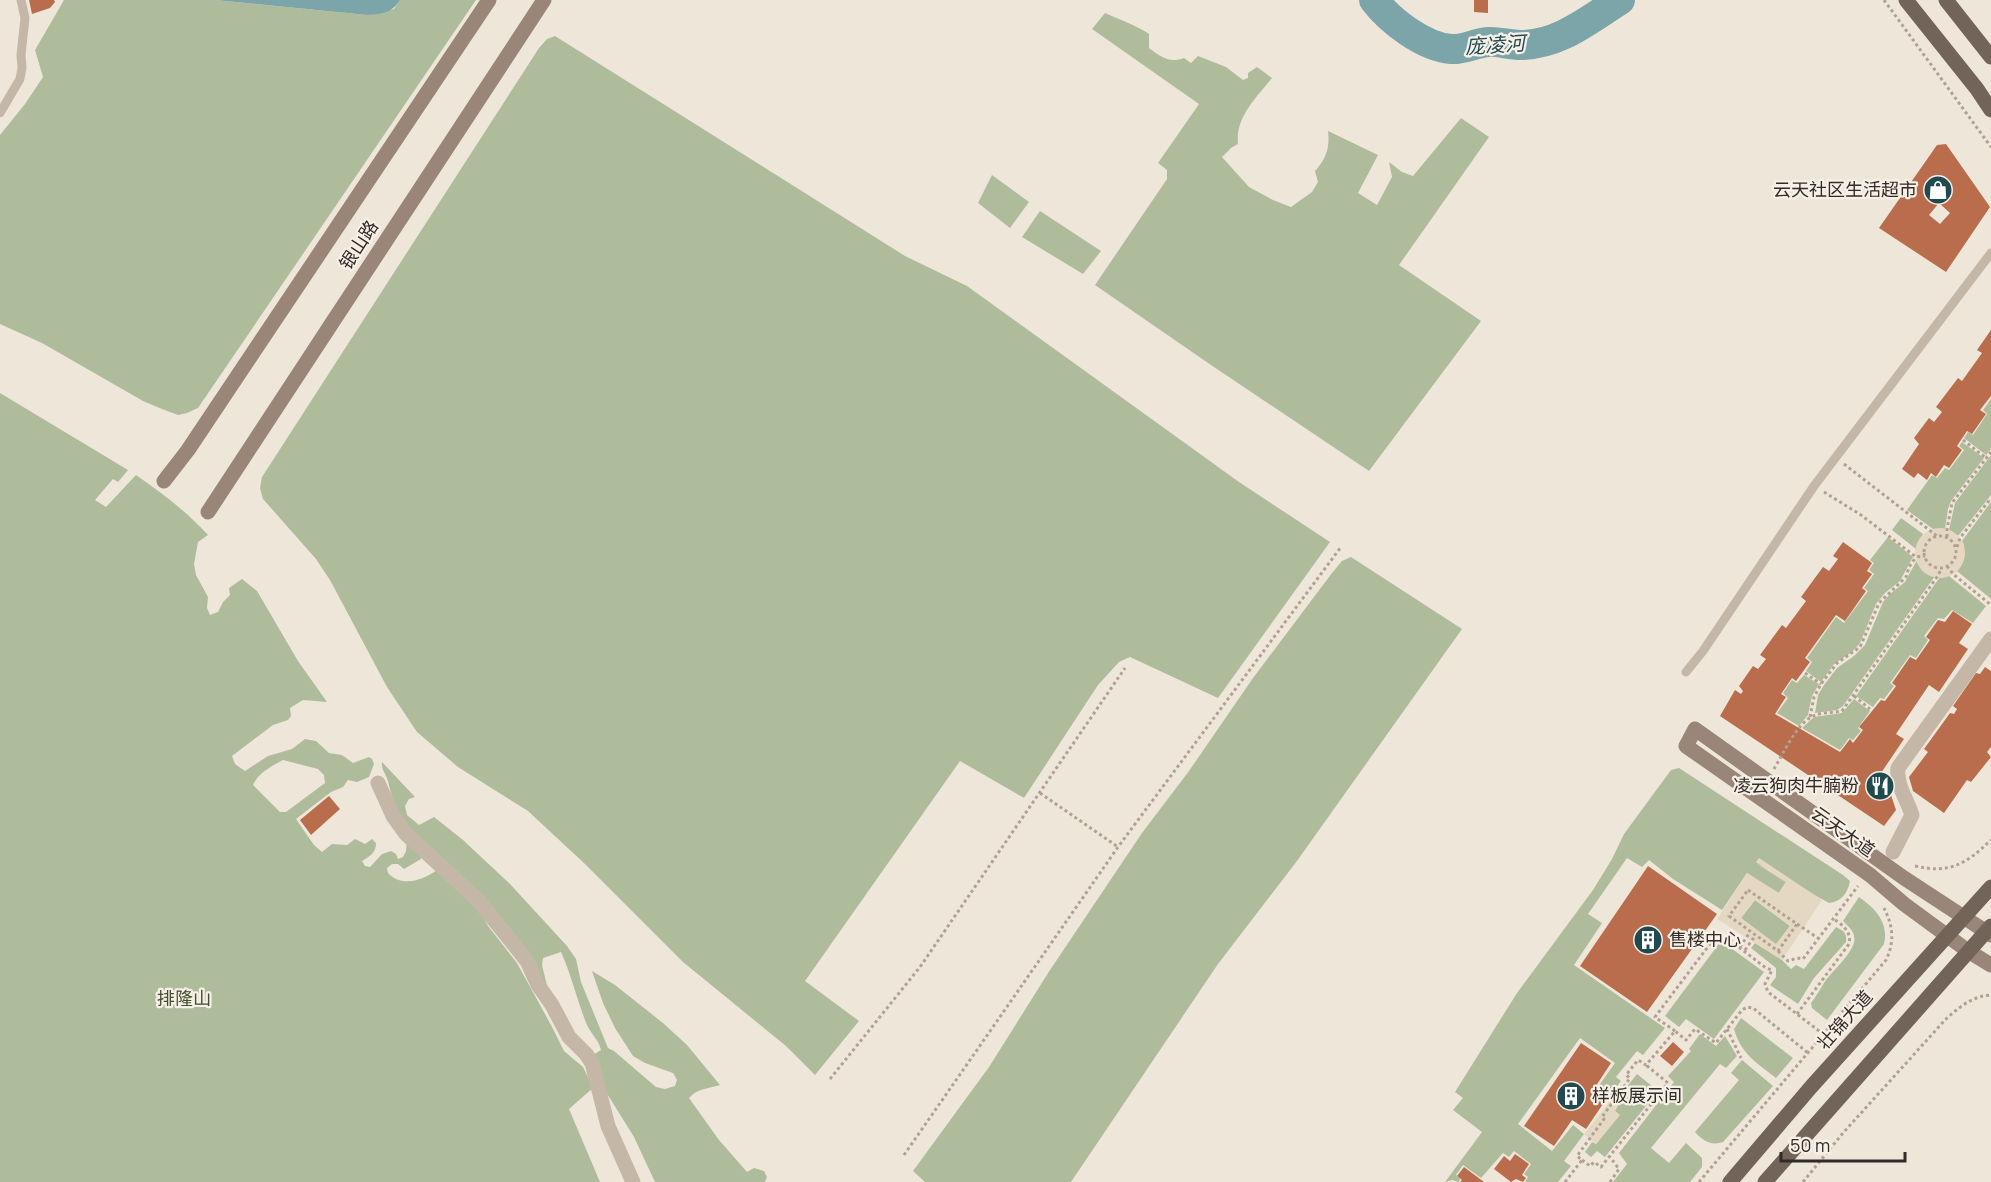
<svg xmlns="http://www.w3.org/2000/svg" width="1991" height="1182" font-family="Manrope,'Noto Sans SC',sans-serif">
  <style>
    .green { fill: #afbc9c; fill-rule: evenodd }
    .plaza { fill: #e5d8c2; fill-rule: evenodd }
    .water { fill: #7ca5a9 }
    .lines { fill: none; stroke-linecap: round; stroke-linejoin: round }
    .river { stroke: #7ca5a9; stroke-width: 30 }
    .building { fill: #ba6d4c; fill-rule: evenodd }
    .path { stroke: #b1a192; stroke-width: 3; stroke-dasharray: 3 3; stroke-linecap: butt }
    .lane { stroke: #c5b7a7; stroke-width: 9 }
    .street { stroke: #c5b7a7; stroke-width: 15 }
    .secondary { stroke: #998679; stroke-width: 15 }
    .primary { stroke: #736459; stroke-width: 15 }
    .labels { text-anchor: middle; stroke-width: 4.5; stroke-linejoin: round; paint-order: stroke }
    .poi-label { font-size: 18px; fill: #332b27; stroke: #f7f0e6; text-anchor: end }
    .street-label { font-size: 18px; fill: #332b27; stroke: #f7f0e6 }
    .park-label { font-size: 18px; fill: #414f2d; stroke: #f7f0e6 }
    .water-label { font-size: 20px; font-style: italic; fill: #214a50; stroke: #f7f0e6 }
  </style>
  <rect width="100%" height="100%" fill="#efe6da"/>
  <path class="green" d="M 64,0 L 215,0 L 367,15 L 394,9 L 400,0 L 476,0 L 198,408 L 187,413 L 178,415 L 162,409 L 143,401 L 42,343 L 0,324 L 0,135 L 25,104 L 43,77 L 35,50 Z
    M 1105,13 C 1120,20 1136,25 1149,34 L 1149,48 C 1160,56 1169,64 1184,58 L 1191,63 L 1198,56 L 1226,67 L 1243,80 L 1248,78 L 1248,73 L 1257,67 L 1272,78 C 1257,97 1235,117 1238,144 L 1231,148 L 1222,157 L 1249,187 L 1273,200 L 1291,207 L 1312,192 L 1318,182 L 1315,171 C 1326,159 1330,148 1328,131 L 1378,155 L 1358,193 L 1377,205 L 1392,177 L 1389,162 L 1402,172 L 1413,176 L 1461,118 L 1489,137 L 1399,265 L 1481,321 L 1369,471 L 1211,365 L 1095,285 L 1167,179 L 1167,170 L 1158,163 L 1199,104 L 1092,29 Z
    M 555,36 L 905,256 L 967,286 L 1239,482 L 1330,542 L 1218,698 L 1130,657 L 1119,662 L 1098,685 L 1024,798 L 960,761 L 805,981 L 859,1021 L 815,1075 L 786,1046 L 683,962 L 585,864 L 528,811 L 458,767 L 417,732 L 387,687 L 330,580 L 316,559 L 263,499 L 260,488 L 262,477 L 539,48 L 547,39 Z
    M 992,175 L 1029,202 L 1010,228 L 978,203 Z
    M 1040,211 L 1101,251 L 1083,274 L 1022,237 Z
    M 0,393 L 128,470 L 118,482 L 113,479 L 95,500 L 106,507 L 136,475 C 162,493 186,511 208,535 L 198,542 L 194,564 L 196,575 L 208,597 L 207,608 L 210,615 L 218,612 L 223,602 L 230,595 L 229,588 L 242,579 L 257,591 L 298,661 L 327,702 L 303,700 L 290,708 L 291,716 L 288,720 L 273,725 L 232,756 L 235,764 L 245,771 L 268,756 L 292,749 L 305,739 L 316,741 L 329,753 L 342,755 L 353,763 L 369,757 L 372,759 L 374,764 L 369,777 L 357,782 L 348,780 L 343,787 L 331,792 L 296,819 L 314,845 L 322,852 L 332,844 L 347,845 L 355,839 L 365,844 L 372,839 L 376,843 C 376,853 370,856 362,861 L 365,866 L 370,867 L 382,854 L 391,851 L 396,854 L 398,859 L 403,857 L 406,851 L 407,840 L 421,853 L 421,859 L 404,869 L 398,864 L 392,864 L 387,868 L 388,873 C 402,888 423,880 437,870 L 481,913 L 488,926 L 517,963 L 551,1025 L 564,1051 L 583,1067 L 593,1088 L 569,1109 L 600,1182 L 0,1182 ZM 283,760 L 318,769 L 324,775 L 325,783 L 286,812 L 280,812 L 253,785 C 258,773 272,766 283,760 Z
    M 1991,399 L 1991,449 L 1986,455 L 1964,438 L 1968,432 L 1973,435 L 1987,414 L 1983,410 Z
    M 1962,442 L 1984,458 L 1951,501 L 1948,509 L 1945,529 L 1933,529 L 1907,510 L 1932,475 L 1937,478 L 1945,468 L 1949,470 L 1964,450 L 1959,446 Z
    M 1991,455 L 1991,495 L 1958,536 L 1949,530 L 1955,503 Z
    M 1991,502 L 1991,599 L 1957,571 L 1959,569 L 1964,545 L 1962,541 Z
    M 1901,518 L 1923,534 L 1916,549 L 1892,530 Z
    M 1888,537 L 1913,557 L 1900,581 L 1885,593 L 1876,604 L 1860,643 L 1852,652 L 1834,664 L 1821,682 L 1806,671 L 1812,662 L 1807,658 L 1836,617 L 1844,623 L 1868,591 L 1864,588 L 1874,574 L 1869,570 L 1874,563 L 1870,560 Z
    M 1351,557 L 1462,629 L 1297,861 L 1218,964 L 1071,1182 L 925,1182 L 913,1171 L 989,1067 L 1050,970 L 1142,833 L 1189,771 L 1253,678 L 1332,573 L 1342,561 Z
    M 1917,560 C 1919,567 1928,574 1935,576 L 1843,706 L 1837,710 L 1815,713 L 1818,695 L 1824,685 L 1837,668 L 1854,656 L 1865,645 L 1883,602 L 1890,594 L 1905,582 Z
    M 1949,576 L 1986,606 L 1973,623 L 1952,610 L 1944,619 L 1938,618 L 1924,636 L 1928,640 L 1916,658 L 1910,655 L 1890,683 L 1894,686 L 1884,699 L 1880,698 L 1873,707 L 1856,696 L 1940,577 Z
    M 1804,675 L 1819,684 L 1812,696 L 1808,715 L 1799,726 L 1777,713 L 1788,698 L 1783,693 L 1792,680 L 1797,683 Z
    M 1854,699 L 1870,711 L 1858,728 L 1861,731 L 1853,740 L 1849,738 L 1840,750 L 1802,728 L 1814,717 L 1842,713 Z
    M 382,762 L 415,797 L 409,799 L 405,806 L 407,815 L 419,825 L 434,817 L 463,840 L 510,884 L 567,946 L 576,959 L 581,982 L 608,1048 L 614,1051 L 656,1087 L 665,1089 L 675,1086 L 677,1080 L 673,1073 L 645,1063 L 633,1056 L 615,1028 L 603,1003 L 592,971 L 615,985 L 663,1023 L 687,1045 L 720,1085 C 708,1089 698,1088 689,1098 L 719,1140 L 747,1172 L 754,1168 L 764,1171 L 767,1177 L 765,1182 L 655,1182 L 634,1137 L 606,1092 L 593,1055 L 601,1050 C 599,1040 591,1034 587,1025 C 577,1001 572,976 561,952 L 543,958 L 542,965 L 548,990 L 400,820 C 395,807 391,795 388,781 C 386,774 381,770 382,762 Z
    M 1679,768 L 1843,875 L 1850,881 C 1848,893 1841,902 1829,903 L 1756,863 L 1786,882 L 1778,894 L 1747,873 L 1722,910 L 1673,879 L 1649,860 L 1642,867 L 1627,858 L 1588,914 L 1602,923 L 1574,965 L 1665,1028 L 1643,1055 L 1637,1051 L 1616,1077 L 1621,1081 L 1607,1100 L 1595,1091 L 1615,1063 L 1580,1038 L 1518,1124 L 1552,1151 L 1573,1125 L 1584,1134 L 1564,1161 L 1571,1166 L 1558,1182 L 1525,1182 L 1528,1177 L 1524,1174 L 1531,1164 L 1514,1151 L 1509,1157 L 1503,1153 L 1481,1178 L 1463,1165 L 1456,1175 L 1460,1179 L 1459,1182 L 1452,1180 L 1445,1182 L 1482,1132 L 1453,1110 L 1463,1098 L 1455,1092 L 1517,993 L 1593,890 L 1612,859 L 1624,834 L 1671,770 Z
    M 1859,897 C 1876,909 1889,923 1884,944 L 1827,1020 L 1812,1008 L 1811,1003 C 1816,996 1820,990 1824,983 C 1830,972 1858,950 1854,936 C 1853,930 1847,925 1843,921 Z
    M 1755,900 L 1790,926 L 1776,945 L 1741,918 Z
    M 1836,927 C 1844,931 1847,933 1846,942 L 1814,978 L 1798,1004 L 1770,985 L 1776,977 L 1776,968 L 1751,948 L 1755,943 L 1782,960 L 1791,969 L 1796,965 L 1804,969 Z
    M 1721,941 L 1764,972 L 1714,1039 L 1686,1019 L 1679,1027 L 1665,1016 Z
    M 1741,1018 L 1793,1058 L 1776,1078 C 1757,1063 1741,1054 1734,1029 Z
    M 1700,1034 L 1716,1046 L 1725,1036 L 1737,1056 L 1726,1068 L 1720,1064 L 1651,1148 L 1669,1163 L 1686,1143 L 1702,1158 L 1702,1167 L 1690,1182 L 1613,1182 L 1627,1164 L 1619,1153 L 1674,1082 L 1668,1076 L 1691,1051 L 1689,1049 Z
    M 1742,1060 L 1773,1086 L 1723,1142 C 1711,1146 1703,1141 1695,1132 L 1739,1080 L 1731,1073 Z
    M 1637,1074 L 1658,1091 L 1605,1157 L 1597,1151 L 1591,1157 L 1585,1152 L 1592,1142 L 1596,1144 L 1619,1115 L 1615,1111 L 1614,1103 Z"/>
  <path class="plaza" d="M1915 553a25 25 0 1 1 50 0a25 25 0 1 1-50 0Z
    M 1759,858 L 1822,900 L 1782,960 L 1717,919 L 1747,873 L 1779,893 L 1786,882 L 1756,862 ZM 1755,900 L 1790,926 L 1776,944 L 1741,918 Z
    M 1611,1100 L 1618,1106 L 1615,1111 L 1620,1115 L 1596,1144 L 1584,1134 Z"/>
  <path class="water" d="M 215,0 L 400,0 C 392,13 382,14 367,15 Z"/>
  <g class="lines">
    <path class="river" d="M 1374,0 C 1390,21 1424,47 1451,49 C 1464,50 1475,43 1488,42 C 1498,41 1509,45 1520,45 C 1559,45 1588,20 1620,0"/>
  </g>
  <path class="building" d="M 29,0 L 54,0 L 55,2 L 50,8 L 32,14 Z
    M 1474,0 L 1488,0 L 1488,13 L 1474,12 Z
    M 1946,144 L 1990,207 L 1946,272 L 1879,228 L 1937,145 ZM 1939,203 L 1950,213 L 1940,224 L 1929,215 Z
    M 1991,330 L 1991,396 L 1980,410 L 1986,414 L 1972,434 L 1967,431 L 1957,446 L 1962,450 L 1949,468 L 1944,465 L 1936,477 L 1931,473 L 1927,480 L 1918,473 L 1914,478 L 1902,469 L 1919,444 L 1914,438 L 1929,418 L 1934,422 L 1942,412 L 1936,407 L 1958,378 L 1962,381 L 1982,353 L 1977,350 Z
    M 1843,542 L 1872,563 L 1867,571 L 1872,574 L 1862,588 L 1866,591 L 1845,621 L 1836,615 L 1805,658 L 1810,662 L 1796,681 L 1792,678 L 1781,694 L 1786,697 L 1775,714 L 1840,752 L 1850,739 L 1853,743 L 1863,730 L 1859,727 L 1881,700 L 1885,701 L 1896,686 L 1892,683 L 1910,657 L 1916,660 L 1930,640 L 1926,637 L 1938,620 L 1945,622 L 1953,611 L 1972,624 L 1959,643 L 1968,649 L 1939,692 L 1929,685 L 1896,734 L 1904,739 L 1879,776 L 1886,780 L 1896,810 L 1884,826 L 1720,716 L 1735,690 L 1741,694 L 1743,691 L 1739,686 L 1753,666 L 1758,669 L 1766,659 L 1760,655 L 1782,625 L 1786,628 L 1806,601 L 1801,597 L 1823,567 L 1829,571 L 1838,559 L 1833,556 Z
    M 1985,667 L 1991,671 L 1991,747 L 1987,752 L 1991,757 L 1971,782 L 1967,780 L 1944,813 L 1913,791 L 1909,777 L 1928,752 L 1924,749 L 1950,713 L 1954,714 L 1957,709 L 1953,706 L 1976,673 L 1980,674 Z
    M 329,796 L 340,809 L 311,835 L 300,820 Z
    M 1648,866 L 1717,914 L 1647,1012 L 1580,966 Z
    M 1673,1042 L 1684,1052 L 1672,1066 L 1660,1056 Z
    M 1581,1043 L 1611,1063 L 1592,1092 L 1605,1101 L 1586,1129 L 1572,1120 L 1554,1146 L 1524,1126 Z
    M 1515,1154 L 1529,1164 L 1522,1175 L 1526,1178 L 1523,1182 L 1516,1179 L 1511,1182 L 1494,1169 L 1504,1156 L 1510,1161 Z
    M 1464,1167 L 1484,1182 L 1460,1182 L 1462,1180 L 1457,1176 Z"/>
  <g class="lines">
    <path class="path" d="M 1884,0 L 1991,147
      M 1963,440 L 1986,458
      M 1844,464 L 1937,536
      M 1824,492 L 1861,515 L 1916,557 L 1925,556
      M1924 552a16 16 0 1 1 32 0a16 16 0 1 1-32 0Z
      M 1947,537 L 1947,529 L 1952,503 L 1991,452
      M 1957,547 L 1960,538 L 1991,498
      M 1947,566 L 1953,574 L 1991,605
      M 1805,673 L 1821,684
      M 1854,696 L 1870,709
      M 1810,717 L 1814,697 L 1821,684 L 1837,663 L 1860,647 L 1879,603 L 1906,577 L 1909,567 L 1916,557
      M 1774,769 C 1783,754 1797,723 1813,716 C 1822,712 1832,713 1842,711 L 1937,577 L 1942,568
      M 1040,793 L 1118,847
      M 1915,866 C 1950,874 1966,864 1991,840
      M 1748,890 L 1797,924 L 1778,951 L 1729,916 Z
      M 1797,924 L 1818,938
      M 1740,947 L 1750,932
      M 1745,950 L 1755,936
      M 1778,951 L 1788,961 L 1797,958 L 1803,959 L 1858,886
      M 1797,1014 L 1849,944 C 1852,932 1842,924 1832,918
      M 1727,1029 L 1741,1058
      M 1675,1031 L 1655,1017 L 1719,932 L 1766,968 L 1772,970 L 1765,984 L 1768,992 L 1823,1034
      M 830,1079 L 920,967 L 1125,668
      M 904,1155 L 1118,847 L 1341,547
      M 1582,1160 L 1590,1166 L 1594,1162 L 1601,1167 L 1668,1083 L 1646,1065
      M 1565,1182 L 1582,1160 L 1577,1156 L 1604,1119 L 1602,1117 L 1630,1078 L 1626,1075 L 1638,1060 L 1646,1065 L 1675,1031 L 1686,1040 L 1695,1029 L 1716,1043 L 1742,1010 L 1747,1007 L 1753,1008 L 1808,1053
      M 1610,1182 L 1619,1169 L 1610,1157
      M 1699,1182 L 1886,960 C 1895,941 1893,926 1884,908
      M 1803,1182 L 1843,1133 L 1945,1020 C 1958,1008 1972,996 1991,995"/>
    <path class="lane" d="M 0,113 L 20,79 L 22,68 L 21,55 L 25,18 L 21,0
      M 1686,672 L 1703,651 L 1814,486 L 1991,253"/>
    <path class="street" d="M 378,783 L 393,816 L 406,834 L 478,900 L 527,961 L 538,985 L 552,1005 L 569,1037 L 586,1054 L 592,1063 L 608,1126 L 633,1182
      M 1893,852 L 1912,815 C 1907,799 1896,785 1898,768 L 1991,639"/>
    <path class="secondary" d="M 164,481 L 188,450 L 489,0
      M 208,512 L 544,0
      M 1991,935 L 1904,878 L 1695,729 L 1686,746 L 1870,875 L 1904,904 L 1968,951 L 1991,965"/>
    <path class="primary" d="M 1906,0 L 1977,89 L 1991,110
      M 1946,0 L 1991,57
      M 1730,1182 L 1811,1087 L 1991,887
      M 1765,1182 L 1991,926"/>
  </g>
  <defs>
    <g id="shop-disc" transform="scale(1.5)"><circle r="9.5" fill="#214a50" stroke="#f7f0e6"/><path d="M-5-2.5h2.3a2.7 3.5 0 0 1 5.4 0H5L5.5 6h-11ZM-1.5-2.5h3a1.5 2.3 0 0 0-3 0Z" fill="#fff"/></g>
    <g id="restaurant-disc" transform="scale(1.5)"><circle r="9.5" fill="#214a50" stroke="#f7f0e6"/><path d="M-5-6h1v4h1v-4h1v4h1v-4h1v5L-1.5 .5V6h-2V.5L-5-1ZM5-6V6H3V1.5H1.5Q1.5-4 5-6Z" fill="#fff"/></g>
    <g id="building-disc" transform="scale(1.5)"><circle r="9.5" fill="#214a50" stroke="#f7f0e6"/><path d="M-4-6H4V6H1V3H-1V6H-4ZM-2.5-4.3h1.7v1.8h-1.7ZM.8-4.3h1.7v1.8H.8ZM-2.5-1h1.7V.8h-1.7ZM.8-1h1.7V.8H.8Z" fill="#fff"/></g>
  </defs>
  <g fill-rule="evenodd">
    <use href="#shop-disc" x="1938" y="190"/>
    <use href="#restaurant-disc" x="1880" y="786"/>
    <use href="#building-disc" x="1648" y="940"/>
    <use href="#building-disc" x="1571" y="1096"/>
  </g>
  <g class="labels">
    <g class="poi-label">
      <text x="1917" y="196">云天社区生活超市</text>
      <text x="1859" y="792">凌云狗肉牛腩粉</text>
      <text x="1669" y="946" text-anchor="start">售楼中心</text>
      <text x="1592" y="1102" text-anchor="start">样板展示间</text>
    </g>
    <g class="street-label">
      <text transform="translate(359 245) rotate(-57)" y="6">银山路</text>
      <text transform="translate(1843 832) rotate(35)" y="6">云天大道</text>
      <text transform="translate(1845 1020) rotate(-48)" y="6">壮锦大道</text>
    </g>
    <g class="park-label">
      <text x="184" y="1005">排隆山</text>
    </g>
    <g class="water-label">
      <text transform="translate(1495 45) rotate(-4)" y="7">庞凌河</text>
    </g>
  </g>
  <path d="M1781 1152v9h124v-9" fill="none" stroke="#332b27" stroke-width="3"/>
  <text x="1790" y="1152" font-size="18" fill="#332b27" stroke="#f7f0e6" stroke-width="4.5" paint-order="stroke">50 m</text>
</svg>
